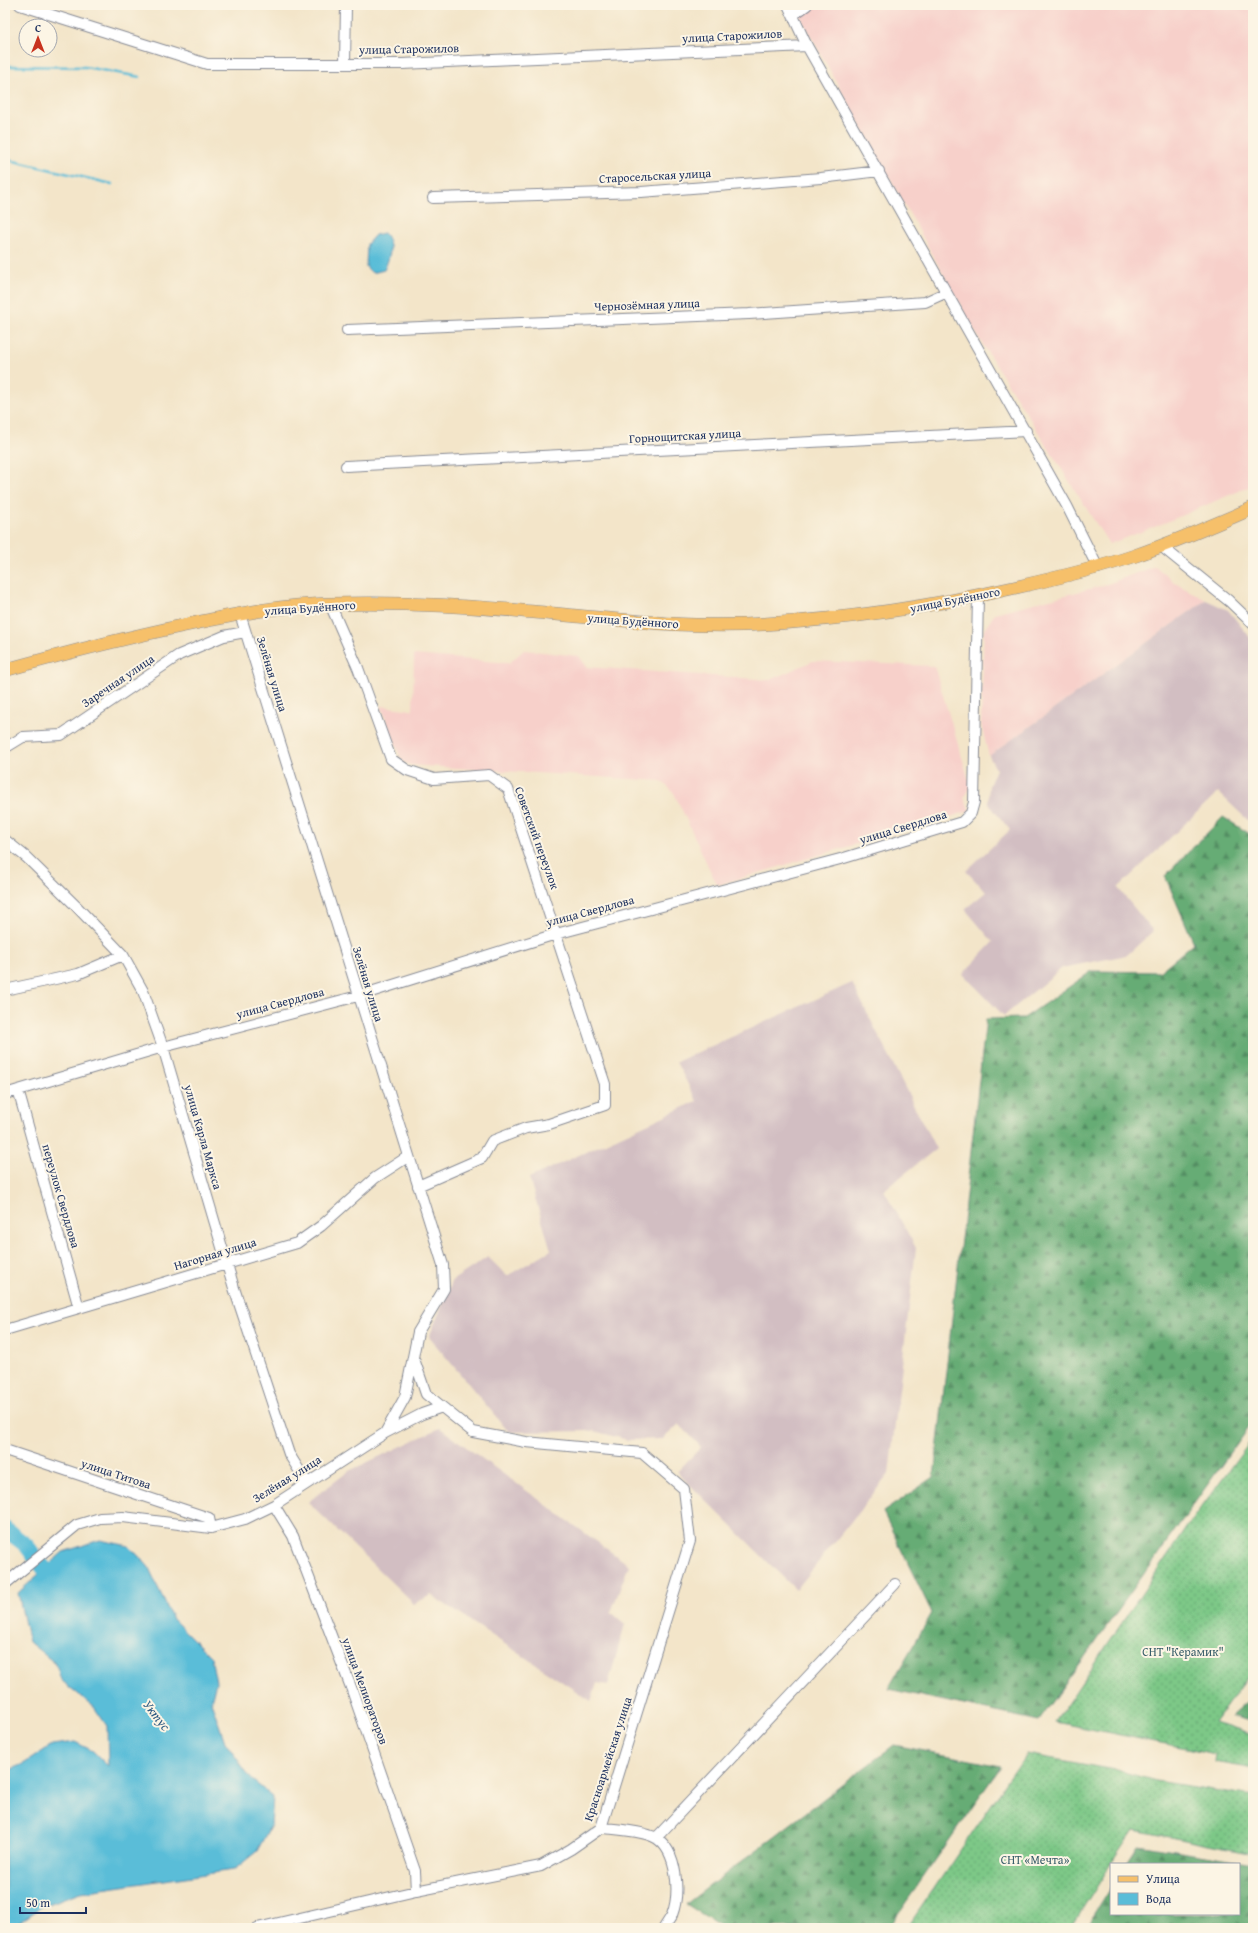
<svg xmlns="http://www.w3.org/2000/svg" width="1258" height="1933" font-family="'Gentium Book Plus',serif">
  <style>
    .built { fill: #f7d0ca }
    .industrial { fill: #d2bec2 }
    .grass { fill: url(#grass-dots); stroke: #4c7c72 }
    .forest { fill: url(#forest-firs); stroke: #406e69 }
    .water { fill: #5abdd8; stroke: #3a769b }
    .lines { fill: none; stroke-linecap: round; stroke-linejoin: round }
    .stream { stroke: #5abdd8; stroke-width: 2.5 }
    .river { stroke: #5abdd8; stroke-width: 16 }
    .minor-casing { stroke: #878a94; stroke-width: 12 }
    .major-casing { stroke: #878a94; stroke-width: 14 }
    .minor { stroke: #fff; stroke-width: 10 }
    .major { stroke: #f6c06b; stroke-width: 13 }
    .labels { text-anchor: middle; stroke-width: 4; stroke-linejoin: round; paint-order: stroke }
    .street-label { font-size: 12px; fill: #1b2f5e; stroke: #fcf5e5 }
    .park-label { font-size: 12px; fill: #385d6a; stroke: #fcf5e5 }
    .water-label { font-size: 13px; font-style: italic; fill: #2e5a83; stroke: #fcf5e5 }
  </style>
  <defs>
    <pattern id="grass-dots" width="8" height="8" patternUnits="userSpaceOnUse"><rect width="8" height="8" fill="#7dc887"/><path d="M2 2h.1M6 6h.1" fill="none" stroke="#66a372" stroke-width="1.8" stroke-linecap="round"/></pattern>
    <pattern id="forest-firs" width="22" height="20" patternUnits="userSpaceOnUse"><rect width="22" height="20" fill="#66ac74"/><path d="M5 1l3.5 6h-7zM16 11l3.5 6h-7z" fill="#538c62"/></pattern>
  </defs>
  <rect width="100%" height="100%" fill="#fcf5e5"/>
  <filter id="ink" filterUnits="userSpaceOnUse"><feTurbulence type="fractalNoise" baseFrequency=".025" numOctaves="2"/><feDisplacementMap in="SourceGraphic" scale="8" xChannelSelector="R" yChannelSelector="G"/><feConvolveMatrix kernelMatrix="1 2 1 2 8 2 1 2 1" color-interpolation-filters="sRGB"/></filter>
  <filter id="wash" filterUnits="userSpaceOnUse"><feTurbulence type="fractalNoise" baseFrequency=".012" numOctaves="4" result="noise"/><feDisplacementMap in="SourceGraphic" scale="16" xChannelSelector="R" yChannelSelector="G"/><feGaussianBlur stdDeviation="0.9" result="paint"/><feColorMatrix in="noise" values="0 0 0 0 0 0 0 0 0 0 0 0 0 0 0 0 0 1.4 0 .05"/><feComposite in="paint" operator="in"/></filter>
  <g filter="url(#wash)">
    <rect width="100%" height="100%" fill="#f3e5c9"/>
    <path class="built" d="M 815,5 L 1253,5 L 1253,485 L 1157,526 L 1109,544 L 980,340 L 798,13 Z
      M 1155,566 L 1175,583 L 1206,600 L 989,756 L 981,724 L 984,630 L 995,613 L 1105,585 Z
      M 524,650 L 579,656 L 587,667 L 770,680 L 813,661 L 934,666 L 971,787 L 964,798 L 970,811 L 717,885 L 674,793 L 662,781 L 410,765 L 402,761 L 381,706 L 413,710 L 414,655 L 509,663 Z"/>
    <path class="industrial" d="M 1206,600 L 1228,610 L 1253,641 L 1253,825 L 1218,792 L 1118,888 L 1153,931 L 1127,955 L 1062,968 L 1004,1016 L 963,974 L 993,942 L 965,909 L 986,892 L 966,871 L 1010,830 L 988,803 L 989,786 L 996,769 L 989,756 Z
      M 852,983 L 936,1149 L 884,1190 L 916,1248 L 889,1474 L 796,1590 L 677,1472 L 701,1447 L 679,1424 L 663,1439 L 628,1440 L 594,1431 L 509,1432 L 429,1337 L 453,1280 L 488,1257 L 507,1276 L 551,1250 L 529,1178 L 697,1101 L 676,1062 Z
      M 440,1428 L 629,1565 L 611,1612 L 625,1624 L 608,1685 L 597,1683 L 591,1701 L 431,1595 L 414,1604 L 308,1502 L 349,1471 Z"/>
    <path class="grass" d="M 1253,1437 L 1253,1669 L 1215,1722 L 1253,1734 L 1253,1769 L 1215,1762 L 1216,1754 L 1055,1722 L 1188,1525 Z
      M 1026,1754 L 1116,1770 L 1156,1781 L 1253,1796 L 1253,1854 L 1134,1830 L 1111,1864 L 1071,1928 L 907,1928 Z"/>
    <path class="forest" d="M 1223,817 L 1253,836 L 1253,1421 L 1039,1721 L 888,1689 L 932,1613 L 883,1512 L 934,1477 L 986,1019 L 1024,1018 L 1092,971 L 1159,972 L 1194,943 L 1165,876 Z
      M 1253,1697 L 1253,1722 L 1231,1716 Z
      M 894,1745 L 1001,1766 L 888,1928 L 724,1928 L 686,1904 Z
      M 1138,1845 L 1253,1864 L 1253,1928 L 1086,1928 L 1111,1888 L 1111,1914 L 1239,1914 L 1239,1864 L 1126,1864 Z"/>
    <path class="water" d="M 384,233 C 394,244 390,257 384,270 L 372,273 L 366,267 L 367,244 L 375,235 Z
      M 100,1540 L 129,1546 L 148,1566 L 172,1618 L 211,1657 L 216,1682 L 211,1701 L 225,1742 L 252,1780 L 273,1797 L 271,1825 L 257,1851 L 234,1870 L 81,1892 L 43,1906 L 11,1928 L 5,1928 L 5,1772 L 25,1763 L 52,1745 L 75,1742 L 93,1751 L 108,1766 L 107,1726 L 94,1707 L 61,1680 L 56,1664 L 29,1642 L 18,1593 L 63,1552 Z"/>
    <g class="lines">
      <path class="stream" d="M 5,66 L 85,67 L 140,77
        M 5,159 L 112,184"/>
      <path class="river" d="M 5,1529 L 26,1545 L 57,1585"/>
    </g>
  </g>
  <g filter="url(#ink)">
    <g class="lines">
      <g class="minor-casing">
        <path id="minor" d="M 20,5 L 207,64 L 402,64 L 807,46
          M 788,5 L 807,46 L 1067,506 L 1098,568
          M 793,15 L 807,5
          M 345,64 L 346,5
          M 433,198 L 641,192 L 821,178 L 879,171
          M 347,330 L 749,314 L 925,302 L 945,293
          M 346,466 L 1026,431
          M 1161,546 L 1229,601 L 1253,624
          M 330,604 L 358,668 L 391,759 L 407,770 L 434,779 L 489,775 L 508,789 L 605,1084 L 605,1105 L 549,1124 L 526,1128 L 492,1141 L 482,1158 L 418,1186
          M 240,614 L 443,1265 L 444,1289 L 418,1332 L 405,1397 L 385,1433
          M 5,748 L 23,737 L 61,735 L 179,655 L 224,636 L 245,632
          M 5,840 L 26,857 L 76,906 L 123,955 L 143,991 L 163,1047 L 234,1288 L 289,1454 L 307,1483
          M 5,990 L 78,974 L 123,955
          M 18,1090 L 79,1308
          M 5,1094 L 163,1047 L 358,996 L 556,934 L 844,858 L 962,822 L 971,813 L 974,802 L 978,596
          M 5,1330 L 297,1243 L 321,1226 L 375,1178 L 409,1156
          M 5,1450 L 209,1518 L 211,1528
          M 274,1505 L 293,1536 L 352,1690 L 415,1871 L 416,1891
          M 5,1584 L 77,1525 L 100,1518 L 123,1517 L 211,1528 L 245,1519 L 274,1505 L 385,1433 L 422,1414 L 442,1407
          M 601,1828 C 615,1829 644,1831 656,1838 C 678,1851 680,1894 672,1915 C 670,1919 666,1924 664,1928
          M 656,1838 L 895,1584
          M 257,1928 L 416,1891 L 541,1866 L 571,1849 L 601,1828 L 690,1541 L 684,1489 L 642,1453 L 526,1442 L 473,1432 L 426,1394 L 414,1359"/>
      </g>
      <g class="major-casing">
        <path id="major" d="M 5,670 C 66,653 128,637 191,624 C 237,614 283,605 330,604 C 394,602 459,605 522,611 C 603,618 683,629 764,624 C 850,619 934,606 1017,587 C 1057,578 1096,569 1134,556 C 1175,542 1214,525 1253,508"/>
      </g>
      <use href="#minor" class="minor"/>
      <use href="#major" class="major"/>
    </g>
  </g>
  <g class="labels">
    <g class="street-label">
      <text transform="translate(732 36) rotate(-3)" y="4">улица Старожилов</text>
      <text transform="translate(409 49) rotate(-1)" y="4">улица Старожилов</text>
      <text transform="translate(655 176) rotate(-3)" y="4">Старосельская улица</text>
      <text transform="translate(647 305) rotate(-2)" y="4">Чернозёмная улица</text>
      <text transform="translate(685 436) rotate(-3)" y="4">Горнощитская улица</text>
      <text transform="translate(955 600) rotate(-11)" y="4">улица Будённого</text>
      <text transform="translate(310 608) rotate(-4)" y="4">улица Будённого</text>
      <text transform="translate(633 621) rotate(4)" y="4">улица Будённого</text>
      <text transform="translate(272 674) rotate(73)" y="4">Зелёная улица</text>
      <text transform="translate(118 681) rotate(-34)" y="4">Заречная улица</text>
      <text transform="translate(903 827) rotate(-17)" y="4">улица Свердлова</text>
      <text transform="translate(537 838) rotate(70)" y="4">Советский переулок</text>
      <text transform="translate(590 911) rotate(-15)" y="4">улица Свердлова</text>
      <text transform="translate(368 984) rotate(73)" y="4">Зелёная улица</text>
      <text transform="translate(280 1003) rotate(-15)" y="4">улица Свердлова</text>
      <text transform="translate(203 1137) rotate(74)" y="4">улица Карла Маркса</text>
      <text transform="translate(61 1196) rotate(74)" y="4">переулок Свердлова</text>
      <text transform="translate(215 1254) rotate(-17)" y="4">Нагорная улица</text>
      <text transform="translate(116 1474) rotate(18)" y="4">улица Титова</text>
      <text transform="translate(287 1479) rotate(-32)" y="4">Зелёная улица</text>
      <text transform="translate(365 1691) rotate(70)" y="4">улица Мелиораторов</text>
      <text transform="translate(608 1759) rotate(-72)" y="4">Красноармейская улица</text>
    </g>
    <g class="park-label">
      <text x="1183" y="1656">СНТ "Керамик"</text>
      <text x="1035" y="1864">СНТ «Мечта»</text>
    </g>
    <g class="water-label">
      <text transform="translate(157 1715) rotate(52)" y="5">Уктус</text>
    </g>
  </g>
  <rect width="1258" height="1933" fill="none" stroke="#fcf5e5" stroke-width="20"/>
  <rect x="1110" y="1863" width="130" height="52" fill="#fcf5e5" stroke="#a2a6af"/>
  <rect x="1118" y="1876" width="20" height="6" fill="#f6c06b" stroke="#a2a6af"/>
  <text x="1146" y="1883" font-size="12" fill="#1b2f5e">Улица</text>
  <rect x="1118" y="1893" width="20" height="12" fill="#5abdd8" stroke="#a2a6af"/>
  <text x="1146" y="1903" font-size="12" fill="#1b2f5e">Вода</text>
  <g transform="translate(38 38)"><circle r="19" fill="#fcf5e5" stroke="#a2a6af"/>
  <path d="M0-3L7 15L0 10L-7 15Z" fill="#c8321e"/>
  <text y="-6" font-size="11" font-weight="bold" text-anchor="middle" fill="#1b2f5e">С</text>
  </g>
  <path d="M20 1907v6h66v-6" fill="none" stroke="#1b2f5e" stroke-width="2"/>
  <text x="26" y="1907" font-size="12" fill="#1b2f5e" stroke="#fcf5e5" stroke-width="3" paint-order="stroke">50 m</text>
</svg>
